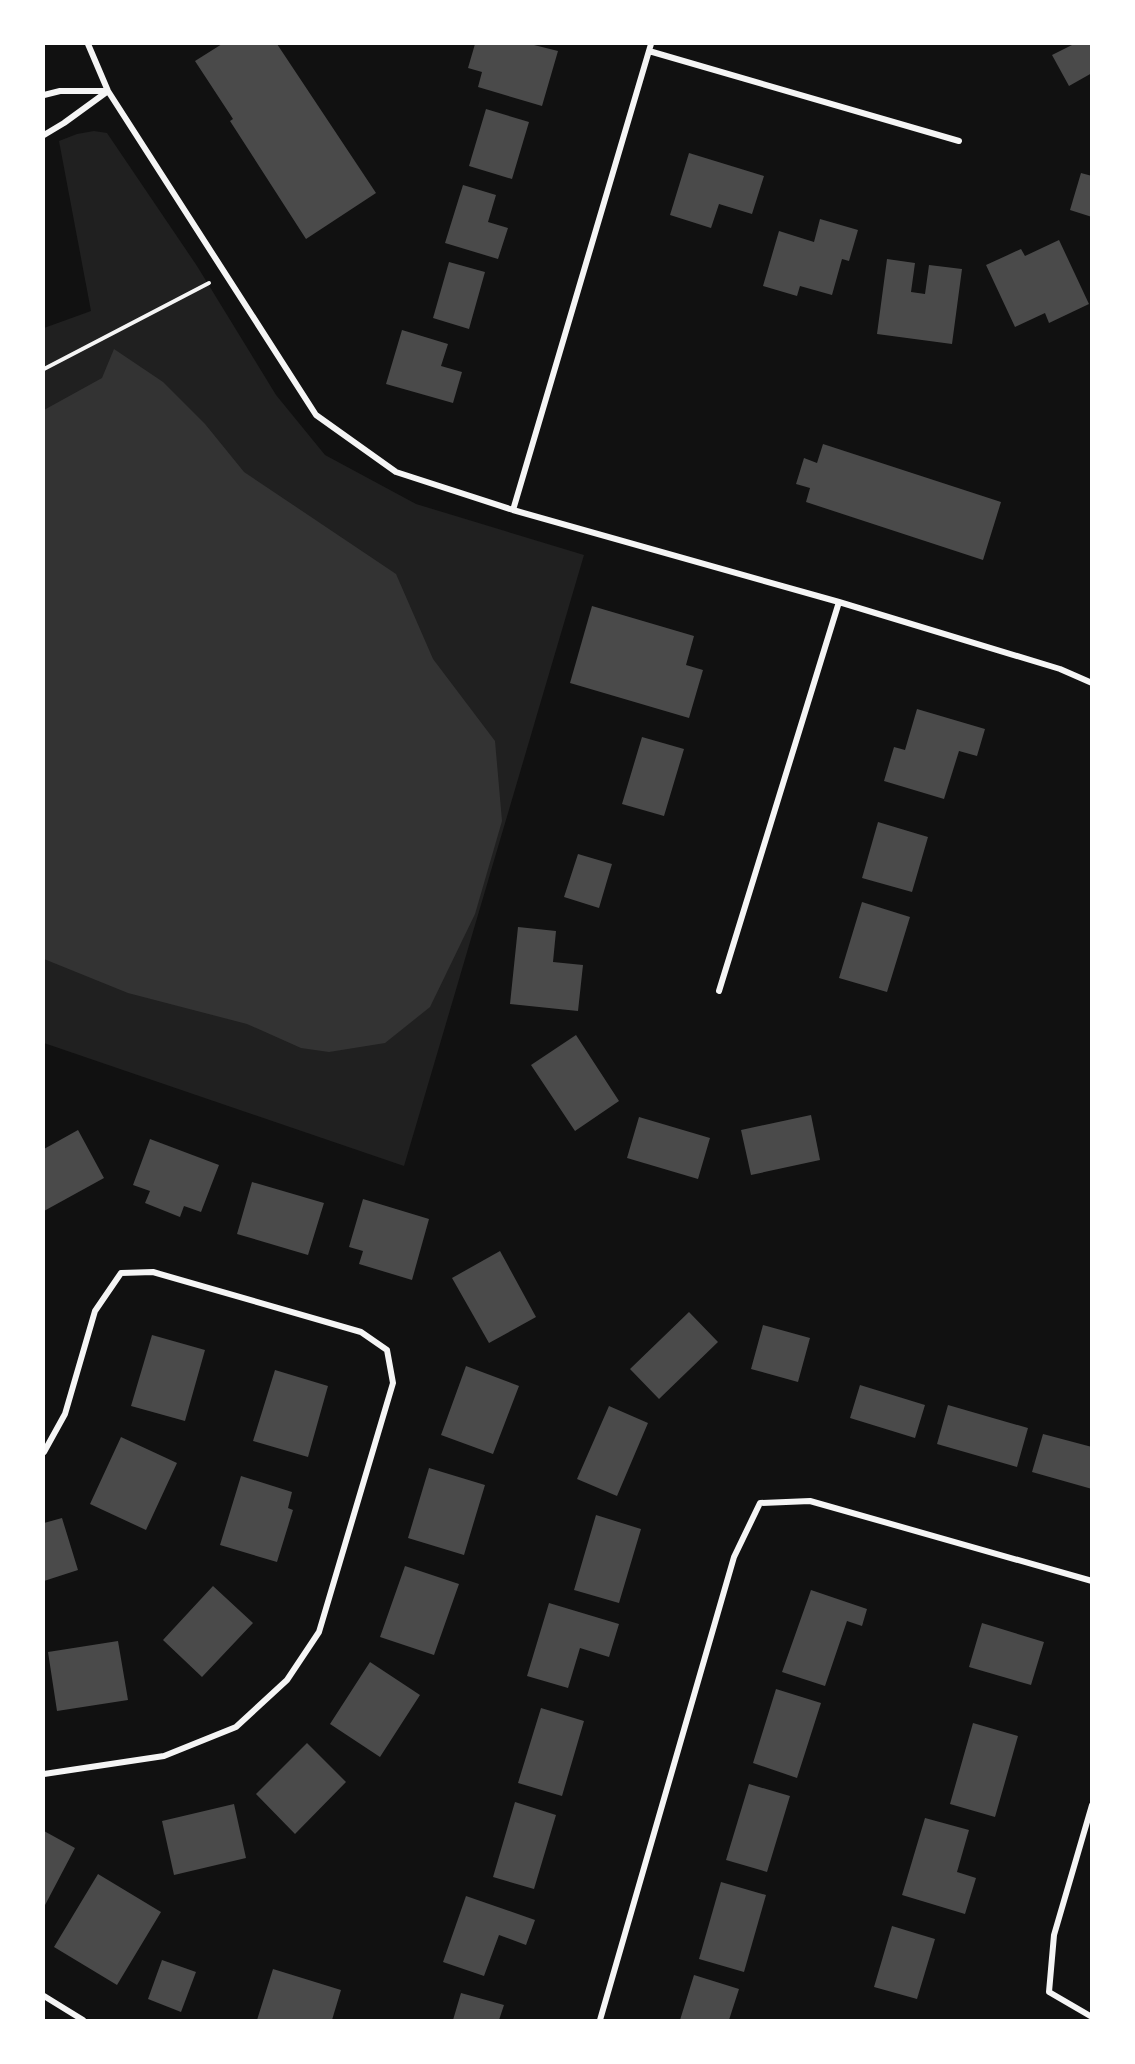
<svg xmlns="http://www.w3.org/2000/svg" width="1135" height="2064" font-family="Barlow,sans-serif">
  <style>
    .green { fill: #202020 }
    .water { fill: #333 }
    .building { fill: #4a4a4a }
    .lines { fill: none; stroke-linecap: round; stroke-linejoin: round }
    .path { stroke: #f5f5f5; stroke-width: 4 }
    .minor { stroke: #f5f5f5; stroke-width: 6 }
  </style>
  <rect width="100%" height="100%" fill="#111"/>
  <path class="green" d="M 94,131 L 107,133 L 197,266 L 276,395 L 325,455 L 416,504 L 584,555 L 404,1166 L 44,1043 L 44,328 L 91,311 L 59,141 L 77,134 Z"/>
  <path class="water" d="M 114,349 L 163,382 L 205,424 L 244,472 L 396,574 L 433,659 L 495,741 L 502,821 L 475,914 L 430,1007 L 385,1043 L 329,1052 L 301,1048 L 247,1024 L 128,993 L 44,959 L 44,410 L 102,378 Z"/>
  <path class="building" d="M 222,44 L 277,44 L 376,193 L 306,239 L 230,121 L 233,119 L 195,61 Z
    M 475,44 L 530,44 L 558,51 L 542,106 L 478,87 L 482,72 L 468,68 Z
    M 1074,44 L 1092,44 L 1092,73 L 1069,86 L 1052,55 Z
    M 486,109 L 529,122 L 512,179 L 469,166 Z
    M 689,153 L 764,176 L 752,214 L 719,204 L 711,228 L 670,215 Z
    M 1081,173 L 1092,176 L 1092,217 L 1070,210 Z
    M 463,185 L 496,195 L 488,222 L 508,228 L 498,259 L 445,243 Z
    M 820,219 L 858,230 L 849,261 L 842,259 L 832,295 L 800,286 L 797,296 L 763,286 L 779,231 L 814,242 Z
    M 1059,240 L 1089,304 L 1049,323 L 1045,313 L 1015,327 L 986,265 L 1021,249 L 1025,256 Z
    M 887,259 L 915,263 L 911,292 L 925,294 L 929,265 L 962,269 L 952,344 L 877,334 Z
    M 449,262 L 485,272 L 469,329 L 433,318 Z
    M 402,330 L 448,344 L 441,366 L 462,372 L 453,403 L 386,384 Z
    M 823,444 L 1001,502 L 983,560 L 806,502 L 810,488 L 796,484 L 804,458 L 817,463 Z
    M 592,606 L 694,636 L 686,665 L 703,670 L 689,718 L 570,683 Z
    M 917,709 L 985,729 L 977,756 L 959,751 L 944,799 L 884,781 L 894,747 L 905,750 Z
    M 642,737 L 684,749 L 664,816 L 622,804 Z
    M 878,822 L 928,837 L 912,892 L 862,878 Z
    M 578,854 L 612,864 L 599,908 L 564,897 Z
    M 862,902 L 910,917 L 887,992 L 839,978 Z
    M 518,927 L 556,931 L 553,962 L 583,965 L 578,1011 L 510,1004 Z
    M 576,1035 L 619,1101 L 575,1131 L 531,1065 Z
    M 811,1115 L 820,1160 L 751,1175 L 741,1130 Z
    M 639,1117 L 710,1138 L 698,1179 L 627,1158 Z
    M 78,1130 L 104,1178 L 44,1211 L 44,1149 Z
    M 150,1139 L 219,1165 L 201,1212 L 184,1206 L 180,1217 L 145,1203 L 150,1191 L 133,1185 Z
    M 252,1182 L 324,1203 L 308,1255 L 237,1234 Z
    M 363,1199 L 429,1219 L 412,1280 L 359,1264 L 363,1251 L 349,1247 Z
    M 500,1251 L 536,1317 L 489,1343 L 452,1278 Z
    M 689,1312 L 718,1342 L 659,1399 L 630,1369 Z
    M 763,1325 L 810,1338 L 798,1382 L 751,1369 Z
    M 152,1335 L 205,1350 L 185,1421 L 131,1406 Z
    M 466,1366 L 519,1386 L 493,1454 L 441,1435 Z
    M 275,1370 L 328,1386 L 308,1457 L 253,1441 Z
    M 860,1385 L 925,1405 L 915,1438 L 850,1418 Z
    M 948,1405 L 1028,1428 L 1017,1467 L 937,1444 Z
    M 609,1406 L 648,1423 L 617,1496 L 577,1479 Z
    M 1043,1434 L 1092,1447 L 1092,1489 L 1032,1472 Z
    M 121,1437 L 177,1463 L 146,1530 L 90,1504 Z
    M 429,1468 L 485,1485 L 464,1555 L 408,1538 Z
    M 241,1476 L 292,1492 L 288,1508 L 293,1510 L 277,1562 L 220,1545 Z
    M 596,1515 L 641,1529 L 619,1603 L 574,1590 Z
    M 62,1518 L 78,1570 L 44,1581 L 44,1523 Z
    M 405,1566 L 459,1584 L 434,1655 L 380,1637 Z
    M 213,1586 L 253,1623 L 202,1677 L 163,1640 Z
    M 811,1590 L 867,1609 L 862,1626 L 847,1621 L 825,1686 L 782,1672 Z
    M 549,1603 L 619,1624 L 609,1657 L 580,1648 L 568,1688 L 527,1676 Z
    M 982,1623 L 1044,1642 L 1031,1685 L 969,1667 Z
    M 118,1641 L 128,1700 L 57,1711 L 48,1652 Z
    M 370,1662 L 420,1695 L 380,1757 L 330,1724 Z
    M 776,1689 L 821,1703 L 797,1778 L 753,1763 Z
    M 541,1708 L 584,1721 L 562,1796 L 518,1783 Z
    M 973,1723 L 1018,1736 L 995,1817 L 950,1804 Z
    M 307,1743 L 346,1782 L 295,1834 L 256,1794 Z
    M 749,1784 L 790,1796 L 767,1872 L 726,1860 Z
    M 515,1802 L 556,1815 L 534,1889 L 493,1877 Z
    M 234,1804 L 246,1858 L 174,1875 L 162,1821 Z
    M 925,1818 L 969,1830 L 957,1872 L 976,1878 L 965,1914 L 902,1895 Z
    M 44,1831 L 75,1848 L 44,1907 Z
    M 98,1874 L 161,1912 L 117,1985 L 54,1947 Z
    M 721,1882 L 766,1895 L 744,1972 L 699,1959 Z
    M 466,1896 L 535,1920 L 526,1945 L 499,1935 L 484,1976 L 443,1962 Z
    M 892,1926 L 935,1939 L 917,1999 L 874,1987 Z
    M 162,1960 L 196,1972 L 181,2012 L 148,1999 Z
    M 273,1969 L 341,1990 L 332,2020 L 257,2020 Z
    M 694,1975 L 739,1989 L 729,2020 L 680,2020 Z
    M 461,1993 L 504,2005 L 499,2020 L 453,2020 Z"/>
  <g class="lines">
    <path class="path" d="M 44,369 L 209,283"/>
    <path class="minor" d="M 88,44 L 108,91 L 316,415 L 396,472 L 513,510 L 839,602 L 1060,669 L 1092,683
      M 649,51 L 959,141
      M 44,95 L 60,91 L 107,91
      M 44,135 L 64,123 L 108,91
      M 513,510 L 651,44
      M 719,991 L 839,602
      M 44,1452 L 65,1414 L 95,1311 L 121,1273 L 153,1272 L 361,1332 L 387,1350 L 393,1383 L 319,1632 L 287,1680 L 236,1727 L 164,1756 L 44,1774
      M 1092,1805 L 1054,1935 L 1049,1992 L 1092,2017
      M 44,1996 L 83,2020
      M 600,2020 L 734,1557 L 760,1503 L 810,1501 L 1092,1581"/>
  </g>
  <rect width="1135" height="2064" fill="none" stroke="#ffffff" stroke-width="90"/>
</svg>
